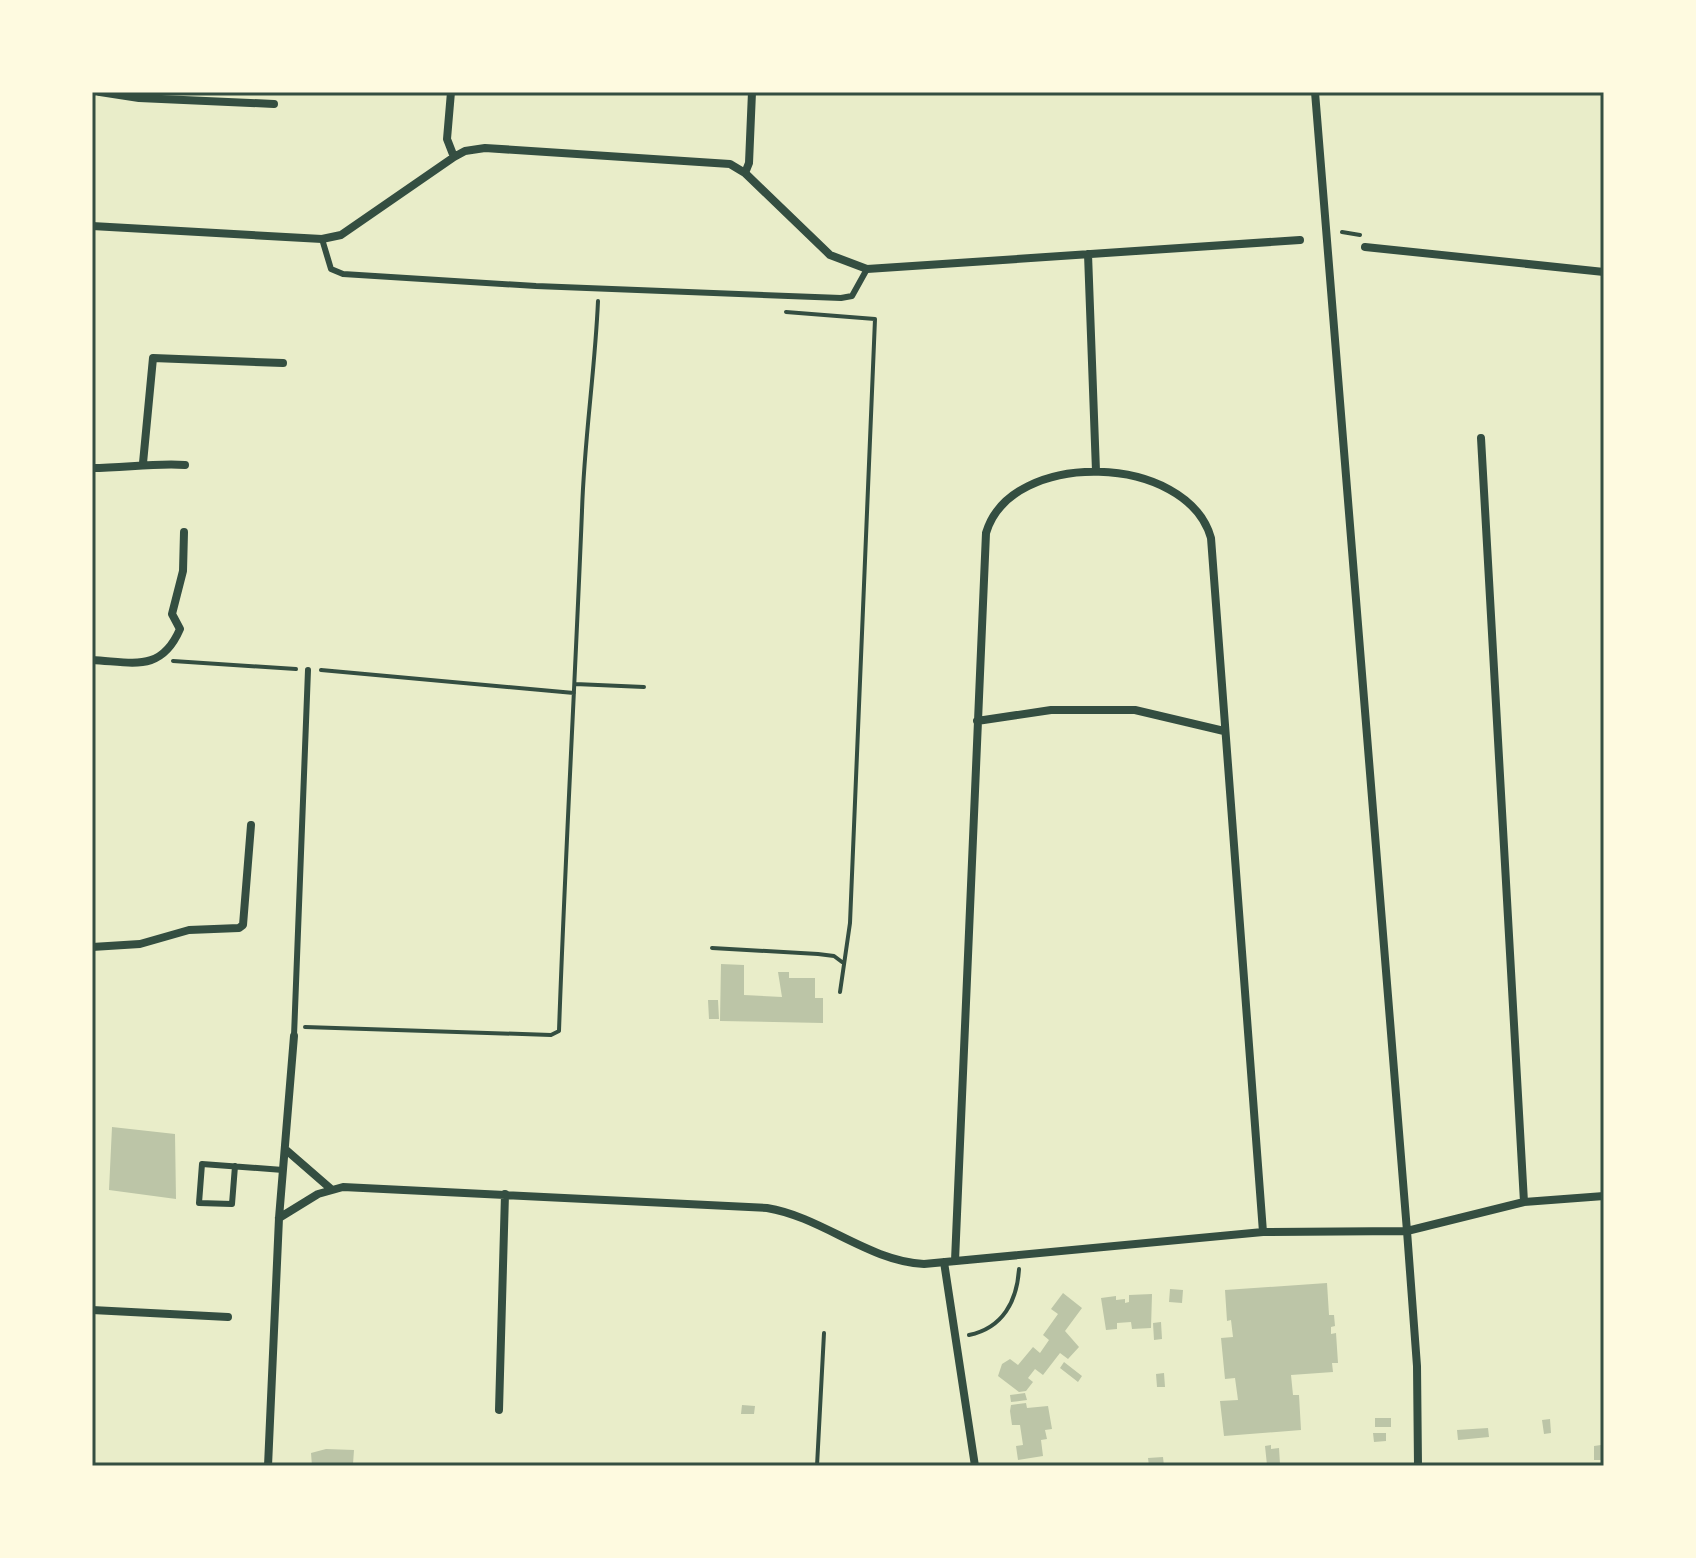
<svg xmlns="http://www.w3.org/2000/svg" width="1696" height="1558" font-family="Signika,sans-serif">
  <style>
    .building { fill: #bcc5a7 }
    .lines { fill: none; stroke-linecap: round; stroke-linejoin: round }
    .path { stroke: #344e41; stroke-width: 4 }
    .service { stroke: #344e41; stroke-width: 6 }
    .minor { stroke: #344e41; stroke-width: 8 }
    .neatline { fill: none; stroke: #344e41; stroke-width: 3 }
  </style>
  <rect width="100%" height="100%" fill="#e9edc9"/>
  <path class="building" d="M 721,964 L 744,965 L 744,995 L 782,997 L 778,972 L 789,972 L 789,978 L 815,978 L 815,998 L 823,998 L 823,1023 L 720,1021 Z
    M 708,1000 L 718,1000 L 719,1019 L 709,1019 Z
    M 112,1127 L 175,1134 L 176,1199 L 109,1190 Z
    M 1327,1283 L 1329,1315 L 1334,1315 L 1335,1326 L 1331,1327 L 1331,1334 L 1336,1333 L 1338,1363 L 1332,1363 L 1333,1372 L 1291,1375 L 1293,1395 L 1299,1395 L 1301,1430 L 1224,1436 L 1220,1401 L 1238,1400 L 1235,1378 L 1225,1379 L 1221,1338 L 1233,1337 L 1231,1320 L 1227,1321 L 1225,1290 Z
    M 1170,1289 L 1183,1290 L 1182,1303 L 1169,1302 Z
    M 1063,1293 L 1082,1308 L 1065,1331 L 1079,1347 L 1068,1359 L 1060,1353 L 1043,1375 L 1035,1369 L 1028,1378 L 1033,1382 L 1026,1391 L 1019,1392 L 998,1376 L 1002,1364 L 1010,1359 L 1018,1365 L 1033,1347 L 1040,1353 L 1049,1340 L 1043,1335 L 1058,1314 L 1051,1309 Z
    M 1152,1294 L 1151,1328 L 1132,1329 L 1131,1322 L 1117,1323 L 1117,1329 L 1106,1330 L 1101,1298 L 1116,1296 L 1116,1300 L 1125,1299 L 1125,1303 L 1129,1302 L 1129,1295 Z
    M 1161,1322 L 1162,1339 L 1154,1340 L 1153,1323 Z
    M 1064,1362 L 1082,1376 L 1078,1382 L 1060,1368 Z
    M 1164,1373 L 1165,1387 L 1157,1387 L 1156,1374 Z
    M 1025,1393 L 1027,1400 L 1011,1402 L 1010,1395 Z
    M 1026,1403 L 1027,1408 L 1048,1406 L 1052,1429 L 1045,1430 L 1047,1439 L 1041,1440 L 1043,1456 L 1018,1460 L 1016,1446 L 1023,1445 L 1020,1425 L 1012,1425 L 1010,1411 L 1011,1405 Z
    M 742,1405 L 755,1406 L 754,1414 L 741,1414 Z
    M 1375,1418 L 1391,1418 L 1391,1427 L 1375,1427 Z
    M 1550,1419 L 1551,1433 L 1544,1434 L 1542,1420 Z
    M 1488,1428 L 1489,1437 L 1458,1440 L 1457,1430 Z
    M 1373,1433 L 1386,1433 L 1386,1441 L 1374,1442 Z
    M 1271,1445 L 1271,1449 L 1279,1448 L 1280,1464 L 1267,1465 L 1265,1446 Z
    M 1601,1445 L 1602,1460 L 1594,1460 L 1594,1446 Z
    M 326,1449 L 354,1450 L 353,1464 L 312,1466 L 311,1453 Z
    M 1163,1457 L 1164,1466 L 1149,1466 L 1148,1458 Z"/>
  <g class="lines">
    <path class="path" d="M 1342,232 L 1360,235
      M 786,312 L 875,319 L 850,923 L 840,992
      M 173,661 L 296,669
      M 321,670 L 574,693
      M 575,684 L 644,687
      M 712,948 L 818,954 L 834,956 L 842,962
      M 305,1027 L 551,1035 L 559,1031 C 565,858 575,685 582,511 C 584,441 595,371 598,301
      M 969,1335 C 1003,1328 1017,1301 1019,1269
      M 817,1466 L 824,1333"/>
    <path class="service" d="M 322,239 L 331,269 L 343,274 L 536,286 L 841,298 L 852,296 L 867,269
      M 294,1036 L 308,670
      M 235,1166 L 232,1204 L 199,1203 L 202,1164 L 283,1170"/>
    <path class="minor" d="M 100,92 L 139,98 L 274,104
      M 451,92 L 447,139 L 454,157
      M 1315,92 L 1407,1231 L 1417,1366 L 1418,1466
      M 745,173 L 749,163 L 752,92
      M 92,226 L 322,239 L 341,235 L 454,157 L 465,151 L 485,148 L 730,164 L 745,173 L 830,255 L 867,269 L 1300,240
      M 1365,247 L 1604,272
      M 1088,254 L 1096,471
      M 1481,438 L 1524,1202
      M 143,463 L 153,358 L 283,363
      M 92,468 C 124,468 153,463 185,465
      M 92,660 C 133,662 161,673 180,629 L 172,614 L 183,571 L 184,532
      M 977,721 L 1051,710 L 1135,710 L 1224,731
      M 92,947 L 140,944 L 189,930 L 239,928 L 243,925 L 251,825
      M 285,1149 L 331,1189
      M 279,1218 L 318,1194 L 343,1187 L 767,1208 C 822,1217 868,1261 924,1264 L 1263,1232 L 1407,1231 L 1524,1202 L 1604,1196
      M 955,1261 L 986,533 C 1011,448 1187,453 1211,538 L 1263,1232
      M 944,1262 L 975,1466
      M 92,1310 L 228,1317
      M 499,1410 L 505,1194
      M 268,1466 L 279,1218 L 294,1036"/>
  </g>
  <rect width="1696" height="1558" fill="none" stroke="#fefae0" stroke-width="188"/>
  <rect x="94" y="94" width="1508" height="1370" class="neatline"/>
</svg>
